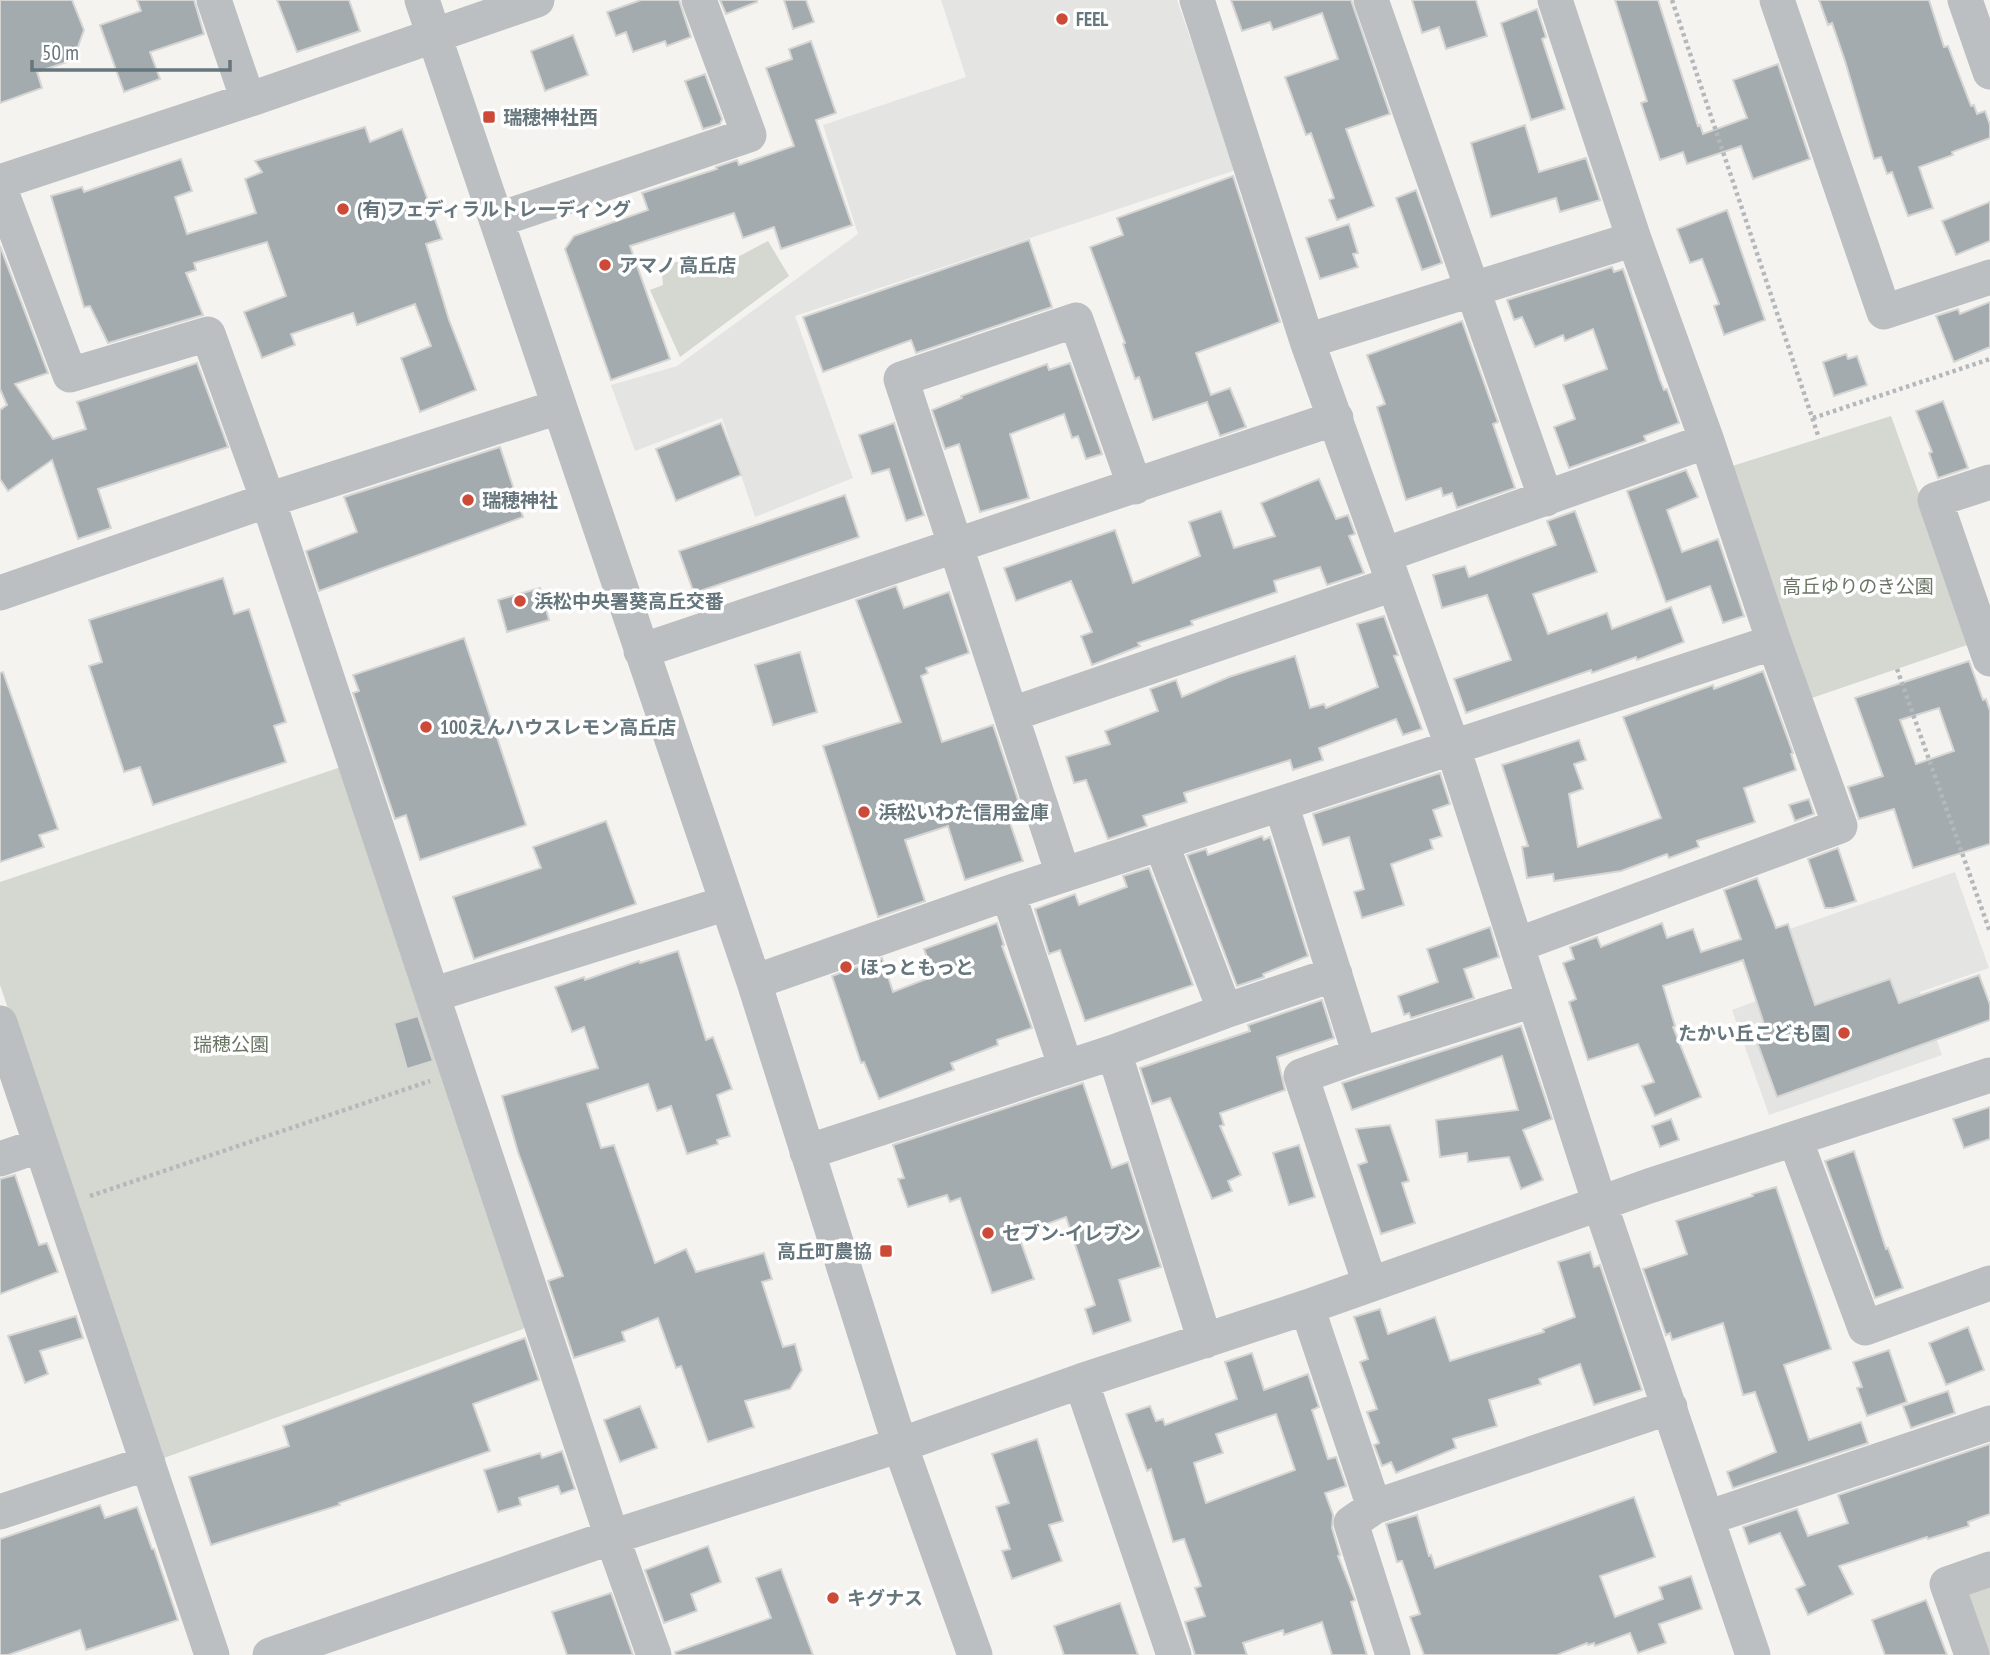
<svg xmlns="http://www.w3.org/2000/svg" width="1990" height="1655" font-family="'PT Sans Narrow','Noto Sans JP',sans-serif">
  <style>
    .built { fill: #e4e5e3 }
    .green { fill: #d4d8d0 }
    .building { fill: #a3abae; stroke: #d5d5d3; stroke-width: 2; fill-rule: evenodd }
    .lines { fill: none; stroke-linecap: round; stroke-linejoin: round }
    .path { stroke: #b5b8ba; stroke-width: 4.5; stroke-dasharray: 3.5 3.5; stroke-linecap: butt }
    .minor { stroke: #bbbfc1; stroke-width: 35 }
    .poi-dot { fill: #cc4a37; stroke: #fff; stroke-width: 2.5 }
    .labels { text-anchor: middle; stroke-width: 7; stroke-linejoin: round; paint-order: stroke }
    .poi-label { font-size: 19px; font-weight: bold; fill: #66767d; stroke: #fff; text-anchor: start }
    .park-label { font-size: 19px; fill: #6a7664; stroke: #fff }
  </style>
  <rect width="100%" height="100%" fill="#f4f3f0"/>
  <path class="built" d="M 941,0 L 1177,0 L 1236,170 L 795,316 L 853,478 L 755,517 L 722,418 L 635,451 L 611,385 L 677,366 L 858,234 L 823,125 L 966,77 Z
    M 1955,872 L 1989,968 L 1920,992 L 1942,1055 L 1769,1115 L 1732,1010 L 1756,1001 L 1737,947 Z"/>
  <path class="green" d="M 768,241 L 789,276 L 680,357 L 650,290 L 663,285 L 661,265 L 687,260 L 711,271 Z
    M 1891,416 L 1973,643 L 1803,701 L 1729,467 Z
    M 347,765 L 532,1314 L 523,1329 L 161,1459 L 0,985 L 0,882 Z
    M 1990,1579 L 1990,1655 L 1979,1655 L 1956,1591 Z"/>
  <path class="building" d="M 0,0 L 72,0 L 84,30 L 73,60 L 37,72 L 42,88 L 0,103 Z
    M 137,0 L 194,0 L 204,34 L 150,52 L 160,79 L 124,92 L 100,25 L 141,11 Z
    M 277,0 L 349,0 L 360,31 L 297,52 Z
    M 641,0 L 679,0 L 691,37 L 667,46 L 665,41 L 633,52 L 626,32 L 616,36 L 607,12 Z
    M 720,0 L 757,0 L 757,2 L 726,14 Z
    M 784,0 L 806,0 L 814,22 L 793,29 Z
    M 1231,0 L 1351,0 L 1390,114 L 1346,129 L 1374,206 L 1337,220 L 1329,200 L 1334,198 L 1311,133 L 1306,135 L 1285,77 L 1338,59 L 1322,13 L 1273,30 L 1270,22 L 1242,31 Z
    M 1412,0 L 1476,0 L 1487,36 L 1446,49 L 1439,27 L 1422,33 Z
    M 1615,0 L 1658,0 L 1698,126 L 1700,125 L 1703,134 L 1747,118 L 1733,80 L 1778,64 L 1810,159 L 1753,179 L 1741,146 L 1687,164 L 1683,152 L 1660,160 L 1641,103 L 1647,101 Z
    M 1819,0 L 1929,0 L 1944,47 L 1948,46 L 1971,106 L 1974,105 L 1977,114 L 1985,111 L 1990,125 L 1990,138 L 1952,152 L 1953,155 L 1919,167 L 1933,208 L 1908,216 L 1892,172 L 1887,174 L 1881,157 L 1874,159 L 1845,61 L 1832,23 L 1828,25 Z
    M 1537,9 L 1546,37 L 1542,39 L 1565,109 L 1531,120 L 1501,23 Z
    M 573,35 L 588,75 L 545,91 L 531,51 Z
    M 811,41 L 836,113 L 816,120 L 852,225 L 781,249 L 774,227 L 743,238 L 734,213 L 630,246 L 670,359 L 611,380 L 565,249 L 574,236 L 648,210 L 642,193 L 717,169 L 716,167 L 737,160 L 739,165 L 794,146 L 766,68 L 792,59 L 789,49 Z
    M 705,74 L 722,119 L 720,124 L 703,129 L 685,81 Z
    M 1525,125 L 1539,172 L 1586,158 L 1600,200 L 1560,212 L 1556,198 L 1491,217 L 1471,143 Z
    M 365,127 L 370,142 L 402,129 L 442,239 L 426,244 L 449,320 L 476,390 L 420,412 L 401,358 L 431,346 L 415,304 L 357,325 L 353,313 L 291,334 L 295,345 L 262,358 L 244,312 L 286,296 L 267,242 L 194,263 L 196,270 L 186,273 L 203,315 L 108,343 L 90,306 L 84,307 L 51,196 L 82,187 L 84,192 L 181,159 L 192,191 L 175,197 L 187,234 L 256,213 L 245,179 L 262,172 L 255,161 Z
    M 1233,176 L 1280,322 L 1196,353 L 1211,395 L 1230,388 L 1246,427 L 1220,436 L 1207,402 L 1153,420 L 1139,377 L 1135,379 L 1123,344 L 1125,343 L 1090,247 L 1123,235 L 1117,218 Z
    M 1416,190 L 1442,263 L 1422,270 L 1396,198 Z
    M 1990,202 L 1990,241 L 1956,255 L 1942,221 Z
    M 1727,210 L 1765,320 L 1724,335 L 1714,306 L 1719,304 L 1702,259 L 1690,263 L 1677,229 Z
    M 1349,224 L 1358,253 L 1353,254 L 1358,267 L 1320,279 L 1306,238 Z
    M 1029,240 L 1052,307 L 916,353 L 911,340 L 823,372 L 803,317 Z
    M 0,246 L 48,373 L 15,384 L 53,439 L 86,429 L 77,402 L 197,363 L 228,447 L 98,489 L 111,528 L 78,539 L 52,460 L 8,491 L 0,479 L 0,410 L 7,405 L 0,389 Z
    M 1612,267 L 1614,272 L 1623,269 L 1660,380 L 1664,390 L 1667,389 L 1679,423 L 1644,436 L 1646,441 L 1569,468 L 1554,427 L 1575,419 L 1563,385 L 1607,369 L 1593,329 L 1565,341 L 1563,335 L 1535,347 L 1522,317 L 1514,320 L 1507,300 Z
    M 1990,302 L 1990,347 L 1954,362 L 1936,316 L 1958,309 L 1960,314 Z
    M 1462,321 L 1498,422 L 1493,424 L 1515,488 L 1457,508 L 1452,493 L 1443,496 L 1441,488 L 1406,500 L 1377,407 L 1385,404 L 1367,355 Z
    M 1846,354 L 1848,359 L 1857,356 L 1867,385 L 1834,396 L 1823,362 Z
    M 1070,363 L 1102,454 L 1086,459 L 1078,436 L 1072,438 L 1064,414 L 1010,434 L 1029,498 L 980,512 L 959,444 L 945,449 L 932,410 L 962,398 L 961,396 L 1047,364 L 1049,370 Z
    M 1943,401 L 1968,468 L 1938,478 L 1929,453 L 1932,452 L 1916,411 Z
    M 721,423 L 741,475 L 676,501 L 656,449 Z
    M 894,423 L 924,515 L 906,521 L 889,469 L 872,474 L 859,435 Z
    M 500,447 L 523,517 L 319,591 L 306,551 L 357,532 L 344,497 Z
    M 1686,470 L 1698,497 L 1667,510 L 1682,552 L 1718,539 L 1744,616 L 1723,623 L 1710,586 L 1666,602 L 1627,491 Z
    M 1319,479 L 1336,519 L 1348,515 L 1355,534 L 1349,536 L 1364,573 L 1327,585 L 1320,567 L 1274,581 L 1277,592 L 1191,621 L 1193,625 L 1138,643 L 1140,646 L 1092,665 L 1081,636 L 1092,632 L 1071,581 L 1016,601 L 1004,568 L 1115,530 L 1133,583 L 1200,556 L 1189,522 L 1221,511 L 1234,548 L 1275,536 L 1261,503 Z
    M 845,495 L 859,537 L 694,593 L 679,551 Z
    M 1575,511 L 1597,572 L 1533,594 L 1548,634 L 1607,613 L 1612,629 L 1671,607 L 1684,642 L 1637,660 L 1636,657 L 1592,673 L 1591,670 L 1466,713 L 1454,679 L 1511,660 L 1487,595 L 1442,608 L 1433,575 L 1465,566 L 1469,577 L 1556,545 L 1547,521 Z
    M 223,578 L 234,614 L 249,609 L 286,722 L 274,726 L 286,762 L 153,805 L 140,767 L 124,772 L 89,666 L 102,662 L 89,620 Z
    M 896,586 L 904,608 L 949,592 L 969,653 L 926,668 L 928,673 L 921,676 L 942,742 L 993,725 L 1020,806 L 1006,811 L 1023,861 L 965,880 L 948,826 L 905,840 L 925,901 L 878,917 L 823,746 L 901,722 L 856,600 Z
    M 540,588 L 549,620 L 507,632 L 498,600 Z
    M 1384,616 L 1398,655 L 1394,656 L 1422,729 L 1403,735 L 1396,719 L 1319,748 L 1323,760 L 1293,770 L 1290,760 L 1184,793 L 1187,802 L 1143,816 L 1147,826 L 1108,839 L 1086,780 L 1074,783 L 1066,757 L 1110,744 L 1105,731 L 1158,711 L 1150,689 L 1176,680 L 1182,697 L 1229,677 L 1295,656 L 1310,708 L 1324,704 L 1326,708 L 1378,687 L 1357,624 Z
    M 464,638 L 526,825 L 420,860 L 406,815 L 395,819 L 353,693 L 359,691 L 353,675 Z
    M 800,652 L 817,712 L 773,725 L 755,665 Z
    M 1969,661 L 1983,700 L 1986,699 L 1990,711 L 1990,844 L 1913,868 L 1894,809 L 1859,819 L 1848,787 L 1883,776 L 1855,698 ZM 1939,708 L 1954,751 L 1916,764 L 1900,720 Z
    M 1763,671 L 1793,753 L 1791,754 L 1796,770 L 1744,788 L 1755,822 L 1697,841 L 1699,847 L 1669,858 L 1667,854 L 1621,871 L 1554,881 L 1553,874 L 1527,878 L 1522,847 L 1528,846 L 1502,765 L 1579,740 L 1586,760 L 1574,764 L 1583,789 L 1569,794 L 1578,847 L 1661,818 L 1623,717 L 1713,685 L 1714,689 Z
    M 3,672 L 58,829 L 39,835 L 44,847 L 0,862 L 0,673 Z
    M 1440,773 L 1450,804 L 1433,810 L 1442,836 L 1430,840 L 1433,849 L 1391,864 L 1404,905 L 1362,918 L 1354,892 L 1364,889 L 1349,837 L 1323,845 L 1313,814 Z
    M 1809,799 L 1814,814 L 1795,821 L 1789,805 Z
    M 606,821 L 636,904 L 474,959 L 453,897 L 541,868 L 533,847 Z
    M 1262,836 L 1264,840 L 1270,837 L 1308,956 L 1263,974 L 1264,977 L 1237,986 L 1187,855 L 1206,849 L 1208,855 Z
    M 1838,848 L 1856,901 L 1833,908 L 1825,908 L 1808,859 Z
    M 1149,868 L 1193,985 L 1085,1021 L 1060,950 L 1049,954 L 1035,909 L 1075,894 L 1079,905 L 1127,887 L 1123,876 Z
    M 1757,878 L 1776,928 L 1788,924 L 1815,1005 L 1890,979 L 1899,1003 L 1979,975 L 1990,1005 L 1990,1020 L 1777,1097 L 1752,1028 L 1764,1024 L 1743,960 L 1663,986 L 1675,1026 L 1673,1027 L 1701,1097 L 1655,1116 L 1642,1086 L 1654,1082 L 1638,1044 L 1588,1060 L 1569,1002 L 1576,999 L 1563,963 L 1574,959 L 1570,947 L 1597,937 L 1601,947 L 1662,923 L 1667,938 L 1693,929 L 1701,952 L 1741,939 L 1724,890 Z
    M 997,923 L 1004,945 L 1002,946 L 1032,1028 L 997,1040 L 998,1045 L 951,1063 L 954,1070 L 879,1099 L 864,1062 L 861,1063 L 832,976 L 882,958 L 893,992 L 934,976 L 924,949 Z
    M 1490,927 L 1499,957 L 1464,969 L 1474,998 L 1411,1018 L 1409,1013 L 1404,1015 L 1398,996 L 1438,982 L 1427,949 Z
    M 678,951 L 706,1040 L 713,1037 L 732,1089 L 717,1095 L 730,1136 L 717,1140 L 718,1144 L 687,1154 L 671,1106 L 657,1111 L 648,1084 L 587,1104 L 601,1148 L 614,1145 L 655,1263 L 686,1249 L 696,1272 L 764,1253 L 772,1279 L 762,1282 L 783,1347 L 795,1344 L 802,1370 L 790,1389 L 745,1401 L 754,1427 L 708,1442 L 681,1366 L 676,1368 L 658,1318 L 622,1332 L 625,1341 L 574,1358 L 548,1281 L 563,1276 L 518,1152 L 502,1096 L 598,1068 L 584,1027 L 572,1032 L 555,987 L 584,977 L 585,980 L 639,961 L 640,963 Z
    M 1322,1000 L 1334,1038 L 1277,1057 L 1285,1090 L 1220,1113 L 1224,1125 L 1220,1126 L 1241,1175 L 1228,1181 L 1232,1191 L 1212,1199 L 1170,1098 L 1152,1104 L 1140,1068 L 1250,1031 L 1248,1025 Z
    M 418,1016 L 433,1061 L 407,1069 L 394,1023 Z
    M 1521,1026 L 1552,1119 L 1523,1130 L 1543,1180 L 1521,1189 L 1509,1157 L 1468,1162 L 1467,1153 L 1440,1157 L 1436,1120 L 1518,1110 L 1502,1056 L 1352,1110 L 1342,1083 Z
    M 1083,1083 L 1112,1168 L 1128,1162 L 1161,1267 L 1119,1280 L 1131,1321 L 1093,1334 L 1085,1309 L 1095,1305 L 1066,1217 L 1018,1234 L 1034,1279 L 992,1293 L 960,1198 L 950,1202 L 947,1195 L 908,1207 L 898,1179 L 904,1178 L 893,1145 Z
    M 1990,1107 L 1990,1139 L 1964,1148 L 1953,1119 Z
    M 1671,1119 L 1679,1140 L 1660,1147 L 1652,1126 Z
    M 1390,1125 L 1409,1181 L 1402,1183 L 1415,1223 L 1381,1234 L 1358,1165 L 1367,1162 L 1356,1129 Z
    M 1299,1145 L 1315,1197 L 1289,1205 L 1273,1153 Z
    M 1854,1151 L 1886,1249 L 1888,1248 L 1903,1288 L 1875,1298 L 1825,1161 Z
    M 15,1175 L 39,1245 L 47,1243 L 58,1272 L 0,1294 L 0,1179 Z
    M 1776,1187 L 1831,1349 L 1784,1365 L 1809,1440 L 1861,1422 L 1868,1443 L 1733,1488 L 1727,1472 L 1776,1452 L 1755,1392 L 1743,1395 L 1723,1323 L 1672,1340 L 1670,1333 L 1666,1335 L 1643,1269 L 1687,1254 L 1676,1221 L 1753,1196 L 1752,1194 Z
    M 1590,1252 L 1594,1267 L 1600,1265 L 1642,1390 L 1594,1405 L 1580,1364 L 1539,1379 L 1541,1384 L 1489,1400 L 1497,1426 L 1453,1439 L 1456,1448 L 1396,1473 L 1391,1462 L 1382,1466 L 1374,1445 L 1379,1443 L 1367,1412 L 1377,1409 L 1360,1362 L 1368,1359 L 1354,1317 L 1380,1309 L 1388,1334 L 1435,1317 L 1450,1361 L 1544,1332 L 1543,1329 L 1575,1317 L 1558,1262 Z
    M 76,1316 L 83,1338 L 40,1351 L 48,1374 L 25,1383 L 8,1336 Z
    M 1968,1327 L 1984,1370 L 1946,1385 L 1929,1343 Z
    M 525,1338 L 539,1380 L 473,1404 L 490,1451 L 339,1503 L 340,1505 L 211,1545 L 189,1477 L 289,1446 L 283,1426 Z
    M 1889,1350 L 1907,1402 L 1867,1416 L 1857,1388 L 1862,1387 L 1853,1362 Z
    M 1252,1353 L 1264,1390 L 1308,1374 L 1319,1407 L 1312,1410 L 1328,1459 L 1336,1457 L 1346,1486 L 1325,1493 L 1333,1515 L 1332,1528 L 1340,1555 L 1338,1556 L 1355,1600 L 1351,1602 L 1367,1655 L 1332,1655 L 1322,1622 L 1284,1635 L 1283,1630 L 1243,1643 L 1247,1655 L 1195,1655 L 1185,1622 L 1205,1616 L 1195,1588 L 1201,1586 L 1184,1539 L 1173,1542 L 1151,1469 L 1147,1471 L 1126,1414 L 1150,1406 L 1156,1421 L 1163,1419 L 1165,1425 L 1237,1399 L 1225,1362 ZM 1276,1414 L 1295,1470 L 1206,1503 L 1194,1463 L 1223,1453 L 1216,1434 Z
    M 1948,1391 L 1955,1413 L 1911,1428 L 1903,1406 Z
    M 640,1406 L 657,1448 L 620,1462 L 604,1420 Z
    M 1037,1439 L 1063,1521 L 1049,1525 L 1062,1561 L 1012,1579 L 1002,1551 L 1010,1549 L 996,1507 L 1009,1503 L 992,1454 Z
    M 1990,1444 L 1990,1514 L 1968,1522 L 1969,1526 L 1928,1539 L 1927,1537 L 1839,1566 L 1853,1594 L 1808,1615 L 1796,1589 L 1805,1585 L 1780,1533 L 1749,1544 L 1743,1527 L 1797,1509 L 1808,1536 L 1848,1523 L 1838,1495 Z
    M 562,1451 L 575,1489 L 561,1494 L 558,1486 L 519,1498 L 521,1505 L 498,1512 L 484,1470 L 540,1453 L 542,1458 Z
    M 1634,1497 L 1655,1557 L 1600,1576 L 1615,1617 L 1663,1599 L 1659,1587 L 1691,1576 L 1702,1609 L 1659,1624 L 1666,1643 L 1638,1653 L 1630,1633 L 1595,1646 L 1594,1643 L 1588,1645 L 1587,1643 L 1557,1655 L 1424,1655 L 1410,1617 L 1420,1614 L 1402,1561 L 1397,1562 L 1386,1524 L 1417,1515 L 1429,1556 L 1431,1555 L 1435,1568 Z
    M 100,1505 L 105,1518 L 137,1507 L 152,1549 L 154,1549 L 178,1620 L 86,1650 L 80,1630 L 8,1655 L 0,1655 L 0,1539 Z
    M 708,1546 L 721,1582 L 691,1594 L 697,1611 L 664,1623 L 645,1570 Z
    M 781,1569 L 813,1655 L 676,1655 L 675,1652 L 771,1618 L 756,1578 Z
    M 611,1593 L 633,1655 L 567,1655 L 552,1612 Z
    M 1926,1600 L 1947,1655 L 1885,1655 L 1872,1620 Z
    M 1120,1603 L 1138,1655 L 1064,1655 L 1054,1626 Z"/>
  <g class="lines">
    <path class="path" d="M 1672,0 L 1819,438
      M 1813,418 L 1990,359
      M 1897,669 L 1990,932
      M 90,1196 L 430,1081"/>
    <path class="minor" d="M 214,0 L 248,100
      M 422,0 L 754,982 L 900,1445 L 975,1655
      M 1197,0 L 1307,341 L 1453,748 L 1600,1204 L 1753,1655
      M 1371,0 L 1546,499
      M 1777,0 L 1884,312 L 1990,277
      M 1965,0 L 1990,72
      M 0,182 L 248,100 L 537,0
      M 0,189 L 70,375 L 208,334 L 268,500 L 558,407
      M 497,220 L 749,135 L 699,0
      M 1307,341 L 1634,239
      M 1990,482 L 1935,500 L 1990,659
      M 1384,555 L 1707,441
      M 0,593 L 268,500 L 612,1537 L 654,1655
      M 641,651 C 872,572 1105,497 1336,418
      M 1012,714 L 1393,584
      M 1281,804 L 1360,1055 L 1301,1076 L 1370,1284
      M 1161,843 L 1225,1011 L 1114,1052 L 1205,1341
      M 1063,874 L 901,379 L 1076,320 L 1135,487
      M 1008,893 L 1066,1068
      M 1517,945 L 1840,826 L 1774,642 L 1707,441 L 1634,239 L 1555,0
      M 754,982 L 1008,893 L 1774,642
      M 432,995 L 727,903
      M 1225,1011 L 1335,974
      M 0,1023 L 212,1655
      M 1360,1055 L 1533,1000
      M 1795,1139 L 1865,1328 L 1990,1283
      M 807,1152 L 1114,1052
      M 0,1159 L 41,1145
      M 1307,1307 L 1374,1507
      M 1081,1381 L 1174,1655
      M 0,1512 L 148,1463
      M 1707,1518 L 1990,1423
      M 270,1655 L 612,1537 L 900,1445 L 1081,1381 L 1307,1307 L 1649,1186 L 1990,1075
      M 1393,1655 L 1351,1523 L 1374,1507 L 1670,1407
      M 1972,1655 L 1947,1584 L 1990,1569"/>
  </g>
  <g class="poi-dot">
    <circle cx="1062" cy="19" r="7"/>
    <rect x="482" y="110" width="14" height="14" rx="3.5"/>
    <circle cx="343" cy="209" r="7"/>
    <circle cx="605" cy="265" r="7"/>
    <circle cx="468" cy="500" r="7"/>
    <circle cx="520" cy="601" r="7"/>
    <circle cx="426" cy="727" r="7"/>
    <circle cx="864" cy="812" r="7"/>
    <circle cx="846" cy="967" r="7"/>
    <circle cx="1844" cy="1033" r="7"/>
    <circle cx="988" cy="1233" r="7"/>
    <rect x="879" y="1244" width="14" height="14" rx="3.5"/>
    <circle cx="833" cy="1598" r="7"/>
  </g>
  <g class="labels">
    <g class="poi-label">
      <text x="1076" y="26">FEEL</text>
      <text x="503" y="124">瑞穂神社西</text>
      <text x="357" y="216">(有)フェディラルトレーディング</text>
      <text x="619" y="272">アマノ 高丘店</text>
      <text x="482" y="507">瑞穂神社</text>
      <text x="534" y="608">浜松中央署葵高丘交番</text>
      <text x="440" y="734">100えんハウスレモン高丘店</text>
      <text x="878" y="819">浜松いわた信用金庫</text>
      <text x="860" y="974">ほっともっと</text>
      <text x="1830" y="1040" text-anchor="end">たかい丘こども園</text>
      <text x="1002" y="1240">セブン-イレブン</text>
      <text x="872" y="1258" text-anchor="end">高丘町農協</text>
      <text x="847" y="1605">キグナス</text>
    </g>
    <g class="park-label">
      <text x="1858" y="593">高丘ゆりのき公園</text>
      <text x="231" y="1051">瑞穂公園</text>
    </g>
  </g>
  <path d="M32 60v10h198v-10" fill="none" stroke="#66767d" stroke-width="3.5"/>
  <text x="42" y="60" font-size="21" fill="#66767d" stroke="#ffffff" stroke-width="5" paint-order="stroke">50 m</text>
</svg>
